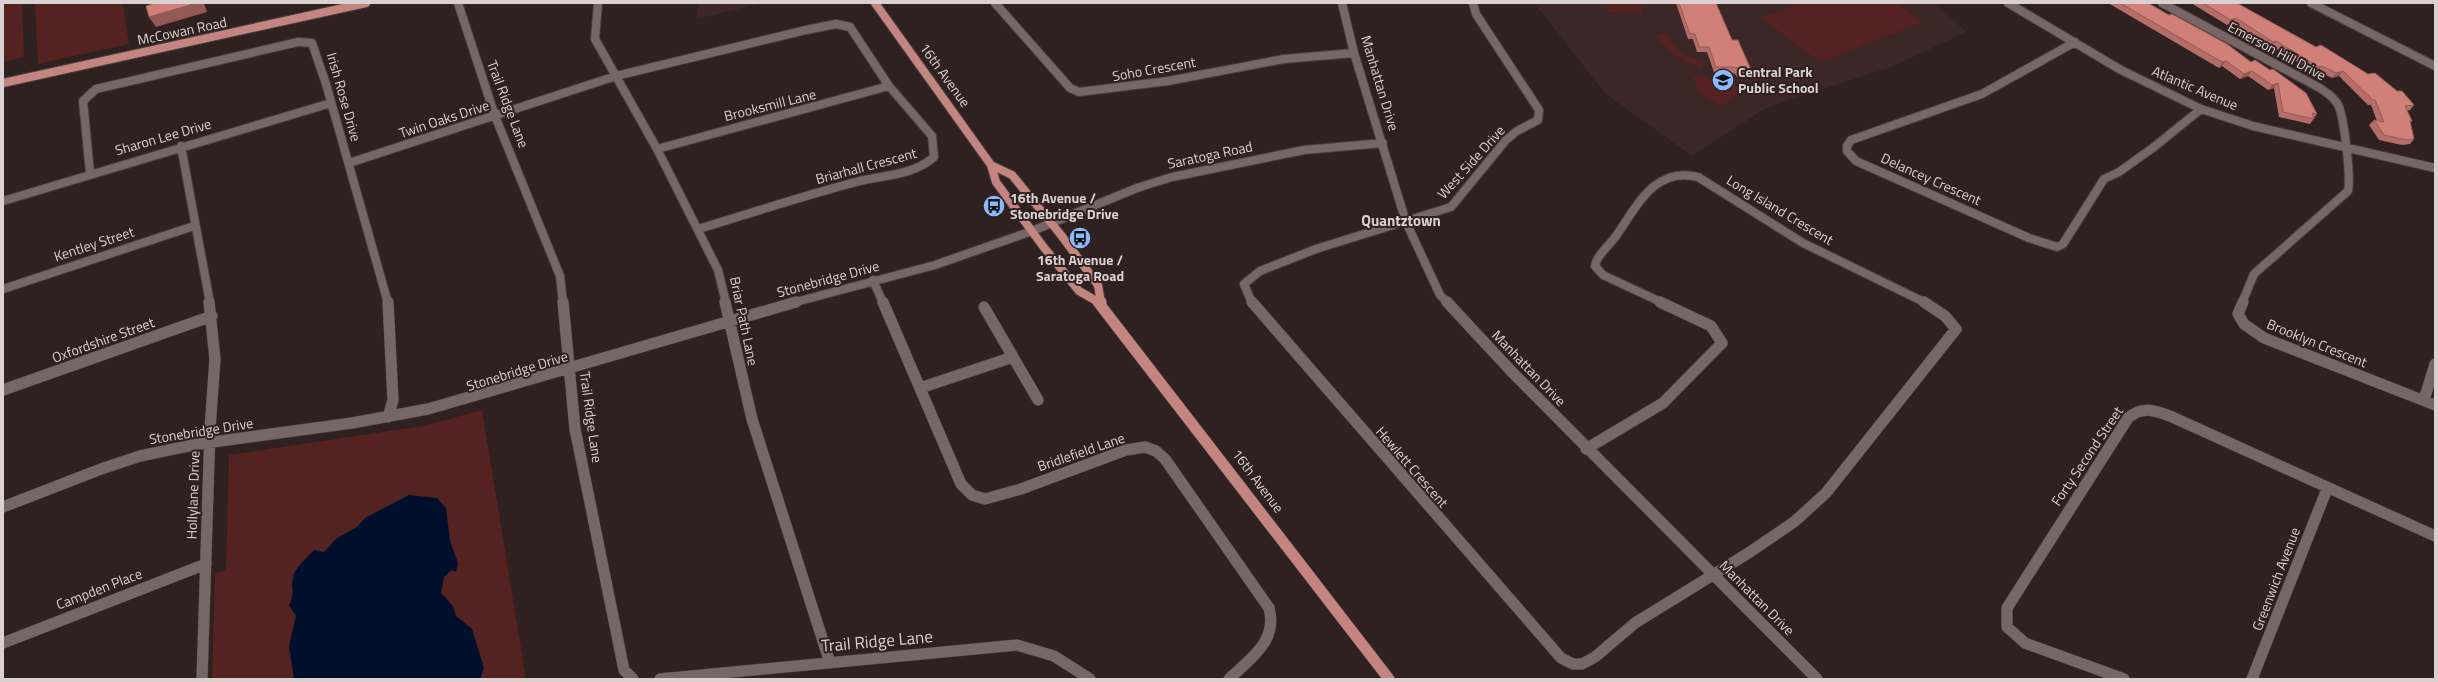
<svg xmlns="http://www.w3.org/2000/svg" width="2438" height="682" font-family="'Titillium Web',sans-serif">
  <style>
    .built { fill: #3b2726 }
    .green { fill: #542220 }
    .water { fill: #00102c }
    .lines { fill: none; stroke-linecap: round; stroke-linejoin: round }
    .minor-far1-casing { stroke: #493e3d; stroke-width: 10 }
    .minor-casing { stroke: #493e3d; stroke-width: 12 }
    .major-far1-casing { stroke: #493e3d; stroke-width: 10 }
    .major-casing { stroke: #493e3d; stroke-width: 12 }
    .minor-far1 { stroke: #766664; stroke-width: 8 }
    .minor { stroke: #766664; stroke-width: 11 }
    .major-far1 { stroke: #c48580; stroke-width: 8 }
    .major { stroke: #c48580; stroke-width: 11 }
    .wall { fill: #b46d68 }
    .shaded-wall { fill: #925955 }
    .building { fill: #d17f79; stroke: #925955 }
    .labels { text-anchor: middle; stroke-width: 4; stroke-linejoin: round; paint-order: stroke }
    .street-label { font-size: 14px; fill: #dbd1d1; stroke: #2e2120 }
    .poi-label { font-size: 14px; font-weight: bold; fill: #dbd1d1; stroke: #2e2120; text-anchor: start }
    .neighbourhood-label { font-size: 15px; font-weight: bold; fill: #dbd1d1; stroke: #2e2120 }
    .near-street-label { font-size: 17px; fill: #dbd1d1; stroke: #2e2120 }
  </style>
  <rect width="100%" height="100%" fill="#2e2120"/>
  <path class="built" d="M 697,3 L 763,3 L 697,19 Z
    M 1534,3 L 1936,3 L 1966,32 L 1894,66 L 1766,108 L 1692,156 L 1606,94 Z"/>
  <path class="green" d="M 3,3 L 22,3 L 24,57 L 3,62 Z
    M 35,3 L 123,3 L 129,44 L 38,64 Z
    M 1606,3 L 1641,3 L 1643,13 L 1608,12 Z
    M 1802,3 L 1895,3 L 1923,22 L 1820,62 L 1761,18 Z
    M 1665,32 C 1679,50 1682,58 1706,61 L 1701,69 L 1673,55 L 1656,36 Z
    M 1701,76 L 1742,88 L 1741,91 L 1722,106 L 1699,94 L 1693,77 Z
    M 482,410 L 526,679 L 212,679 L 215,574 L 226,570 L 229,455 L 423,426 Z"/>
  <path class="water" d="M 409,495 L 437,498 L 446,508 L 450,541 L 458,563 L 456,572 L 452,570 L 444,577 L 441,593 L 453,606 L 456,616 L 472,629 L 484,668 L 480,679 L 294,679 L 289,646 L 296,616 L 289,605 C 296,590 290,590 293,578 C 294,568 307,558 314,550 L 324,552 L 337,538 L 357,527 L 365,518 Z"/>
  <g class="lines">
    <g class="minor-far1-casing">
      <path id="minor-far1" d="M 458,3 L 495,116 L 560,276 L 563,303
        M 598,3 L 595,39 L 657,149 L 718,270 L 726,303
        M 995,3 L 1070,88 L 1079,92 L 1168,81 L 1284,59 L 1354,53
        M 1342,3 L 1354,53 L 1406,222 L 1440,295 L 1448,303
        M 2008,3 L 2121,70 L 2201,109 L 2253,126 L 2435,168
        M 2162,3 L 2318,87 C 2325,91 2332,96 2337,103 C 2344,113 2351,177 2348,191 L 2254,274 L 2242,303
        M 2311,3 L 2435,66
        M 2075,42 L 1982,94 L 1851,140 L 1847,146 L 1847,151 L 1856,161 L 2029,238 L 2057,247 L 2063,244 L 2104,179 L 2119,172 L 2154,147 L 2201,109
        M 181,146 L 210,303
        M 657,149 L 889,86
        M 349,163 L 616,76 L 806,30 L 836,24 L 850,27 L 889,86 L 932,136 L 934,157 C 914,175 885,175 860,181 C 805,195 752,213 698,229
        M 90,173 L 83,101 L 96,89 L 298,42 L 312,43 L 326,84 L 388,303
        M 3,201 L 331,103
        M 873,280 L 883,303
        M 3,289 L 194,226
        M 792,303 L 935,265 L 1032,231 L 1137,188 L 1172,177 L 1304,150 L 1383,143
        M 1252,303 L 1244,284 L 1260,271 L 1316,249 L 1451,207 L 1506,140 L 1517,131 L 1538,120 L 1539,110 L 1476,14 L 1473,3
        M 1663,303 L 1603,275 L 1595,266 L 1596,262 C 1600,252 1610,245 1616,236 C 1637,206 1655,166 1698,177 L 1803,243 L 1926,303"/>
    </g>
    <g class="minor-casing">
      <path id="minor" d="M 563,302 L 575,429 L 624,670 L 633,679
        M 725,302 L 752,419 L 830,663
        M 883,302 L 961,484 L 972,495 L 985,499 L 1021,489 L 1126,450 L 1145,447 L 1156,451 L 1165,459 L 1269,608 C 1278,641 1251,658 1229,679
        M 1252,302 L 1561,658 L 1573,664 L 1582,664 L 1595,657 L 1635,623 L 1750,552 L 1794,522 L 1826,493 L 1956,329 L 1945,316 L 1924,302
        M 1447,302 L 1512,372 L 1817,679
        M 2243,302 L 2238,314 L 2244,324 L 2264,338 L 2435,405
        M 984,307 L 1038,400
        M 920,388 L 1013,357
        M 3,390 L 212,316
        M 2424,400 L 2435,364
        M 388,417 L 393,400 L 388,302
        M 1586,449 L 1663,403 L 1722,343 L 1711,326 L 1660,302
        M 3,507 L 101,469 L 140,456 L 198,444 L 352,423 L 428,409 L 796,302
        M 3,643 L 206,564
        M 202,679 L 210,429 L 215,359 L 209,302
        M 660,679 L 1017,645 L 1054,656 L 1090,679
        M 2124,679 L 2025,643 L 2007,627 L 2007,608 L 2128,418 C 2142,406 2154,410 2170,416 L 2435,536
        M 2252,679 L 2327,489"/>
    </g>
    <g class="major-far1-casing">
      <path id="major-far1" d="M 875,3 L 991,165 L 996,182 L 1042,245 L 1079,291 L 1100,303
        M 3,83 L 366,3
        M 991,165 L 1012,175 L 1061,235 L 1098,285 L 1101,303"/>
    </g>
    <g class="major-casing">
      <path id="major" d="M 1098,302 L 1389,679
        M 1101,302 L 1101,304"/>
    </g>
    <use href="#minor-far1" class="minor-far1"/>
    <use href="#minor" class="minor"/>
    <use href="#major-far1" class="major-far1"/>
    <use href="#major" class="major"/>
  </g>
  <path class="wall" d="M 1676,3 L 1716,3 L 1732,40 L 1752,72 L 1751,77 L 1737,77 L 1735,74 L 1730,72 L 1714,72 L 1707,52 L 1697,52 L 1693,39 L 1688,39 Z
    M 2108,3 L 2148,3 L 2251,62 L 2317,114 L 2310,124 L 2279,117 L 2274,88 L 2268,90 L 2248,76 L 2240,79 L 2222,66 L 2219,68 Z
    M 2191,3 L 2237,3 L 2414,105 L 2410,110 L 2407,111 L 2412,121 L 2410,123 L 2414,139 L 2410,144 L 2402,145 L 2379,140 L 2369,125 L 2374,120 L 2377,121 L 2371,105 L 2368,105 L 2339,76 L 2332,78 L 2318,71 L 2315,73 L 2272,46 L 2269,47 L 2232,23 L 2227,25 Z"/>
  <path class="shaded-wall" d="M 197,3 L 204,3 L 207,12 L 156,27 L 149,17 Z
    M 2236,18 L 2232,23 L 2227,25 L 2231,20 Z
    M 2276,41 L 2272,46 L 2269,47 L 2273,42 Z
    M 2226,61 L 2222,66 L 2219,68 L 2222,62 Z
    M 2322,66 L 2318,71 L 2315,73 L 2319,67 Z
    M 2252,71 L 2248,76 L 2240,79 L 2244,74 Z
    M 2343,71 L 2339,76 L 2332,78 L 2336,73 Z
    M 2278,83 L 2274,88 L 2268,90 L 2272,85 Z"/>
  <path class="building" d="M 155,3 L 197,3 L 149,17 L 146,6 Z
    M 1679,3 L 1716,3 L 1732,40 L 1738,40 L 1752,72 L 1738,72 L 1737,68 L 1732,67 L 1716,67 L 1709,47 L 1699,47 L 1695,34 L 1690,34 Z
    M 2120,3 L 2148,3 L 2169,15 L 2172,14 L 2227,44 L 2251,62 L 2255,60 L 2270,70 L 2273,69 L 2306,93 L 2317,114 L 2312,113 L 2314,119 L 2283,112 L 2278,83 L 2272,85 L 2252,71 L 2244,74 L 2226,61 L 2222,62 Z
    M 2203,3 L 2237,3 L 2316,47 L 2321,45 L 2368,74 L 2375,73 L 2397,91 L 2402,91 L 2414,105 L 2405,106 L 2412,121 L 2410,121 L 2414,139 L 2407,140 L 2384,135 L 2374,120 L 2384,122 L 2375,100 L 2373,100 L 2343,71 L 2336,73 L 2322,66 L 2319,67 L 2276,41 L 2273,42 L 2236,18 L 2231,20 Z"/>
  <defs>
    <g id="school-disc" transform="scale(1.15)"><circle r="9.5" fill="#89bafc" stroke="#2e2120"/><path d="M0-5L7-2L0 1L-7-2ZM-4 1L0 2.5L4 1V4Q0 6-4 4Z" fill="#111"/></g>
    <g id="bus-disc" transform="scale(1.15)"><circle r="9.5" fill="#89bafc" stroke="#2e2120"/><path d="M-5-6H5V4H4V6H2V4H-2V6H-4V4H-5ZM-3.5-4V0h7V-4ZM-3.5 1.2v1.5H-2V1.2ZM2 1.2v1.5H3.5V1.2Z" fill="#111"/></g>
  </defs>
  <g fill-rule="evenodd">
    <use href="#school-disc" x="1723" y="80"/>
    <use href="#bus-disc" x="994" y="206"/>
    <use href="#bus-disc" x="1080" y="238"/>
  </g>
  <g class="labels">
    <g class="street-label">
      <text transform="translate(182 31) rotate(-12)" y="5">McCowan Road</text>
      <text transform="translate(2277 51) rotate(28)" y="5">Emerson Hill Drive</text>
      <text transform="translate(1154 69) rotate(-10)" y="5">Soho Crescent</text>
      <text transform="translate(945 75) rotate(54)" y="5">16th Avenue</text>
      <text transform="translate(1380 83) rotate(73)" y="5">Manhattan Drive</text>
      <text transform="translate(2195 88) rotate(23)" y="5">Atlantic Avenue</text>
      <text transform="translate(344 97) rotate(74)" y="5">Irish Rose Drive</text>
      <text transform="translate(508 104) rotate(69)" y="5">Trail Ridge Lane</text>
      <text transform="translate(770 105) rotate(-14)" y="5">Brooksmill Lane</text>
      <text transform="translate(444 119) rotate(-18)" y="5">Twin Oaks Drive</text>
      <text transform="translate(163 137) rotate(-16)" y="5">Sharon Lee Drive</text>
      <text transform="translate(1210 155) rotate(-12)" y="5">Saratoga Road</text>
      <text transform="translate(1471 162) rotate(-48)" y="5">West Side Drive</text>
      <text transform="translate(866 166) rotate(-15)" y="5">Briarhall Crescent</text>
      <text transform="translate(1931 179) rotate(24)" y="5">Delancey Crescent</text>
      <text transform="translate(1780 210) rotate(31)" y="5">Long Island Crescent</text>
      <text transform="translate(94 244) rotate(-18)" y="5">Kentley Street</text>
      <text transform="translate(828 279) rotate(-15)" y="5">Stonebridge Drive</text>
      <text transform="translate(744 321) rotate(78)" y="5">Briar Path Lane</text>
      <text transform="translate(103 340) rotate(-20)" y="5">Oxfordshire Street</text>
      <text transform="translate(2317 343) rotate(22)" y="5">Brooklyn Crescent</text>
      <text transform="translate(1529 368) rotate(46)" y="5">Manhattan Drive</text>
      <text transform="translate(517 371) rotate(-17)" y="5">Stonebridge Drive</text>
      <text transform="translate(591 417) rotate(82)" y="5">Trail Ridge Lane</text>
      <text transform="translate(201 431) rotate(-9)" y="5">Stonebridge Drive</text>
      <text transform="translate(1081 452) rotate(-19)" y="5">Bridlefield Lane</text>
      <text transform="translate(2087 456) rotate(-56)" y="5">Forty Second Street</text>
      <text transform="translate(1412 467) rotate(49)" y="5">Hewlett Crescent</text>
      <text transform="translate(1258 481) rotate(53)" y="5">16th Avenue</text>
      <text transform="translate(193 495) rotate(-88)" y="5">Hollylane Drive</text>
      <text transform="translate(2276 579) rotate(-69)" y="5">Greenwich Avenue</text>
      <text transform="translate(99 589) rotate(-21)" y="5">Campden Place</text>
      <text transform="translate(1757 598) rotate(45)" y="5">Manhattan Drive</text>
    </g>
    <g class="poi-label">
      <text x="1738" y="77">Central Park<tspan x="1738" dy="16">Public School</tspan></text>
      <text x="1010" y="203">16th Avenue /<tspan x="1010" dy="16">Stonebridge Drive</tspan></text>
      <text x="1080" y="265" text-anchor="middle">16th Avenue /<tspan x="1080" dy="16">Saratoga Road</tspan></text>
    </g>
    <g class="neighbourhood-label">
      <text x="1401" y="226">Quantztown</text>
    </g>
    <g class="near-street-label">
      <text transform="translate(877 641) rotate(-5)" y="6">Trail Ridge Lane</text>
    </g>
  </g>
  <rect width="2438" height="682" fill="none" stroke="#dbd1d1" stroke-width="8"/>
</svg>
